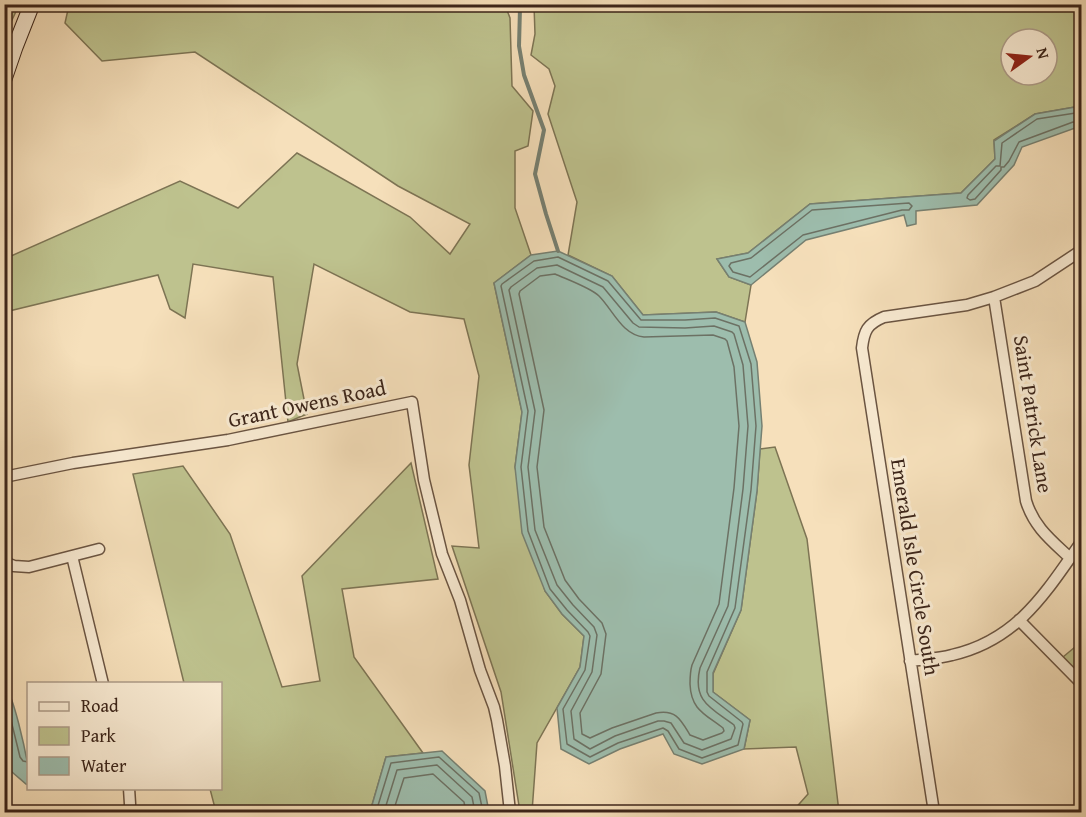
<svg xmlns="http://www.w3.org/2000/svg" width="1086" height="817" font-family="'Gentium Book Plus',serif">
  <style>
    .green { fill: #bec28e; stroke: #7d7454; stroke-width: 1.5; fill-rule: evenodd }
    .water { fill: #9dbdad; stroke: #768072; stroke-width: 1.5 }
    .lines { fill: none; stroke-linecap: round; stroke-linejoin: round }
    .shore { stroke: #6c7164; stroke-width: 1.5 }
    .stream { stroke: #768072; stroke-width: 4 }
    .minor-casing { stroke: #6a5442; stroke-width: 13 }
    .secondary-casing { stroke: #3c251a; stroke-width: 17 }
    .minor { stroke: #f9ebd3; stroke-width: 10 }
    .secondary { stroke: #f9ebd3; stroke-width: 15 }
    .labels { text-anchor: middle; stroke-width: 6; stroke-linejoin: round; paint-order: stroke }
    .street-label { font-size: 21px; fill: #3c251a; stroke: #f9ebd3 }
  </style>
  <rect width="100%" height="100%" fill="#f6e0bb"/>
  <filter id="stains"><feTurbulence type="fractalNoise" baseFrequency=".00333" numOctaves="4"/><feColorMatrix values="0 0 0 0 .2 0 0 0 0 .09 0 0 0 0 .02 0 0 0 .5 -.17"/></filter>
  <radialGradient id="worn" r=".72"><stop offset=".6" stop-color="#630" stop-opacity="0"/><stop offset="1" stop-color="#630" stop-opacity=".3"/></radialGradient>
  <path class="green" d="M 5,4 L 19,5 L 5,35 L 4,5 Z
    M 69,5 L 505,5 L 510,18 L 512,86 L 533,111 L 528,146 L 515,151 L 515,208 L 531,255 L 494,283 L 522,412 L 515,467 L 545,591 L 562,614 L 584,636 L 580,667 L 537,743 L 532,812 L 520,812 L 501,692 L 452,546 L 479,548 L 469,465 L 479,376 L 464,319 L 410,312 L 314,264 L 297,364 L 307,414 L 288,422 L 273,277 L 193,264 L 185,318 L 170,309 L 158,275 L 5,312 L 5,297 L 11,256 L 180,181 L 238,208 L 297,153 L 410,217 L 450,254 L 470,224 L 398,186 L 195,52 L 102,61 L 65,23 Z
    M 534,5 L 1081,5 L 1081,106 L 1035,114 L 994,140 L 995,159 L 961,193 L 810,204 L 748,253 L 717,259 L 729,277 L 751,285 L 745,322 L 716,312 L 643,315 L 612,276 L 568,255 L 577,202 L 548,114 L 555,86 L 549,69 L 531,55 L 535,34 ZM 1011,39 L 1047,39 L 1047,75 L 1011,75 Z
    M 775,447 L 807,539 L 839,812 L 792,812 L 808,794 L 796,747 L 744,749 L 750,720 L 713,692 L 713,674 L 741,610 L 757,491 L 760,449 Z
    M 411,463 L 438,579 L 342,589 L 354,657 L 423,753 L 386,757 L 370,812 L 216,812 L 210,789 L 220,788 L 220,684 L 184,683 L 133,474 L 183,466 L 230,534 L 282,687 L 320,681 L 302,576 Z
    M 1081,642 L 1081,676 L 1063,657 Z"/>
  <path class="water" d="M 1081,106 L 1081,130 L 1075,128 L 1022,147 L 1014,165 L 977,205 L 916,211 L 916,224 L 907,226 L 904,215 L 806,240 L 751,285 L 729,277 L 717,259 L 748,253 L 810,204 L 961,193 L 995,159 L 994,141 L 1035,114 Z
    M 558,251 L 612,276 L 643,315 L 716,312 L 745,322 L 757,362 L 762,426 L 757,491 L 741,610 L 713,673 L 713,692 L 750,720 L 744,749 L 702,764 L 674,754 L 663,734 L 620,749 L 589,764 L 561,749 L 557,708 L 580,667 L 584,636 L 562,614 L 545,591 L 522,533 L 515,467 L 522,412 L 494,283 L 531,255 Z
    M 5,686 C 14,697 25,749 28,766 C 29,772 29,779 28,785 L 26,784 L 5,766 Z
    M 442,751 L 485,791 L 489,812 L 370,812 L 386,757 Z"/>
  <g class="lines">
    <path class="shore" d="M 1082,112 L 1037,119 L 1002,143 L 1000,166 L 996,166 L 968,195 L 967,198 L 970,200 L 975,199 L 1001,170 L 1001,167 L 1004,167 L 1009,161 L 1019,142 L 1073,122 L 1082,123
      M 909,203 L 912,206 L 909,210 L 902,210 L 803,235 L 750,277 L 733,272 L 729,266 L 731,263 L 751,258 L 812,210 Z
      M 558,257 L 608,281 L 641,320 L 685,320 L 715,318 L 739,326 L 751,364 L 756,426 L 751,490 L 735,608 L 707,672 L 707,692 L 709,696 L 742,722 L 743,724 L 738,745 L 702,758 L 679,749 L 668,731 L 663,728 L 618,743 L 590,757 L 567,744 L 563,709 L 585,670 L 590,636 L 588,632 L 567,610 L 550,589 L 528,531 L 521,467 L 528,411 L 501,286 L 502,284 L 534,261 Z
      M 557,265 L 603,287 L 633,323 L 639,327 L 685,328 L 714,326 L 732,332 L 734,334 L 743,365 L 748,426 L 743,489 L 728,606 L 700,668 C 692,701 711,708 734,725 L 735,728 L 731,739 L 702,750 L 684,743 L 671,723 L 664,721 L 658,721 L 615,736 L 590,749 L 574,739 L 571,711 L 592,672 L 597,635 L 594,627 L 573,605 L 557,585 L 535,530 L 528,467 L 535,411 L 509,290 L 511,287 L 537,268 Z
      M 555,274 C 566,279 591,288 599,296 C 613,310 622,335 644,337 L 713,335 L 725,339 L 727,341 L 734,367 L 739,426 L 734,488 L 719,604 L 692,665 C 690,672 690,677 690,684 C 691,710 705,714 723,728 L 724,731 L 722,733 L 703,740 L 690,735 C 681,720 676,709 656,713 L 612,728 L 590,738 L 582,734 L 580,713 L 601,674 L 606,634 L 602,623 L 579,599 L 565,580 L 544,527 L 537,467 L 544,410 L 519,294 L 520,291 L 540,276 Z
      M 4,698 L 8,708 L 20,757 L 23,761 L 28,762
      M 376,812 L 391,763 L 439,757 L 479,793 L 483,812
      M 384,812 L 397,770 L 437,765 L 472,797 L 475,812
      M 393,812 L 404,778 L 433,774 L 464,802 L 466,812"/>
    <path class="stream" d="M 519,4 L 520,8 L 519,46 L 524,75 L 544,130 L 535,174 L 546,214 L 558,251"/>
    <g class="minor-casing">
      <path id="minor" d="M 994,297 L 1026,501 C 1034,527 1051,540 1070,558
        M 4,477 L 73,463 L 228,440 L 412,402 L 424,480 L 442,554 L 460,600 L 480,670 L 494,707 L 497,720 L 505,766 L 510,812
        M 72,556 L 103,684
        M 4,562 L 14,566 L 29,567 L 99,549
        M 1019,620 L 1082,684
        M 910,661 C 924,659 938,659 952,655 C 1018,640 1046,592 1082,541
        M 129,788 L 130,804 L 129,812
        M 934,812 L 862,348 C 864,331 867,324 884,317 L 967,305 L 994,297 L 1035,281 L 1082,250"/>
    </g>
    <g class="secondary-casing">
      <path id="secondary" d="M 4,79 L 15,47 L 32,4"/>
    </g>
    <use href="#minor" class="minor"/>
    <use href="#secondary" class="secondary"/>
  </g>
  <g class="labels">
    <g class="street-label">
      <text transform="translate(307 404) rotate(-12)" y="7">Grant Owens Road</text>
      <text transform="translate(1033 414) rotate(81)" y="7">Saint Patrick Lane</text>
      <text transform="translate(915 567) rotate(81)" y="7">Emerald Isle Circle South</text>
    </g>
  </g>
  <rect width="1086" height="817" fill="none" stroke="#f6e0bb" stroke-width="24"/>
  <rect x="6" y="6" width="1074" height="805" fill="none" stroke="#3c251a" stroke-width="3"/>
  <rect x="12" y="12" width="1062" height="793" fill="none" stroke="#3c251a" stroke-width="1.5"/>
  <rect x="27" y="682" width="195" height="108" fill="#f9ebd3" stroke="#ad9c89" stroke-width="1.5"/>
  <rect x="39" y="702" width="30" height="9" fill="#f9ebd3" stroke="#ad9c89" stroke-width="1.5"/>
  <text x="81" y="712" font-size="18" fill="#3c251a">Road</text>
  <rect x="39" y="727" width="30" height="18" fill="#bec28e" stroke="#ad9c89" stroke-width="1.5"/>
  <text x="81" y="742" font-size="18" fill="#3c251a">Park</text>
  <rect x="39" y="757" width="30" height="18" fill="#9dbdad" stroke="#ad9c89" stroke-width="1.5"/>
  <text x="81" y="772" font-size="18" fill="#3c251a">Water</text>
  <g transform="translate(1029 57) rotate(75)"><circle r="28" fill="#f9ebd3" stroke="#ad9c89" stroke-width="1.5"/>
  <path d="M0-4.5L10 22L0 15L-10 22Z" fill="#8f2418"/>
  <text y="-9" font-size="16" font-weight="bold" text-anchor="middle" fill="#3c251a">N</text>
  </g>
  <rect width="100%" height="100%" filter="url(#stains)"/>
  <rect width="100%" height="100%" fill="url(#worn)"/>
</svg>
